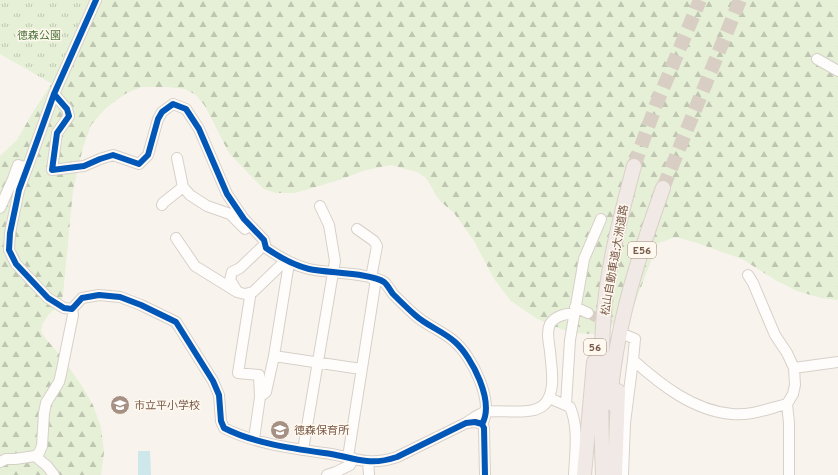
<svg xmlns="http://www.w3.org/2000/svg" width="838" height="475" font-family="Overpass,'Noto Sans JP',sans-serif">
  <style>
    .forest { fill: url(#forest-firs) }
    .park { fill: url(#park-tufts) }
    .water { fill: #cde7ea }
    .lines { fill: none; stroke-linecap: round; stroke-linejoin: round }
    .minor-tunnel { stroke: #d8cec4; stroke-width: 10; stroke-dasharray: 10 5; stroke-linecap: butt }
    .highway-tunnel { stroke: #d8cec4; stroke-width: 14; stroke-dasharray: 14 7; stroke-linecap: butt }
    .minor-casing { stroke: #d7d0c9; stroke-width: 12 }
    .highway-casing { stroke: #dad0ca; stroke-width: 16 }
    .minor { stroke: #fefdfc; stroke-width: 10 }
    .highway { stroke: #f1e9e5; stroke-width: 14 }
    .cycleway-casing { stroke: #fff8ef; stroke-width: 8 }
    .cycleway { stroke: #0057b8; stroke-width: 6 }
    .labels { text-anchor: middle; stroke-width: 3; stroke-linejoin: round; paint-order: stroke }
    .shield { fill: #fff8ef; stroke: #a0897c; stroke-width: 1 }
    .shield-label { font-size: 10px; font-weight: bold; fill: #785a4a }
    .park-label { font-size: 11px; fill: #51783f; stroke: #fff8ef }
    .street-label { font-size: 11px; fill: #785a4a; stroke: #fff8ef }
    .poi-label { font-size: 11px; fill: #785a4a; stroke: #fff8ef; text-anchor: start }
  </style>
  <defs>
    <pattern id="forest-firs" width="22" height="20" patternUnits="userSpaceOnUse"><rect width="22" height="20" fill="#e5f0d7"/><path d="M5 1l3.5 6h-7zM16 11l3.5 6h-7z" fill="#bec5b0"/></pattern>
    <pattern id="park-tufts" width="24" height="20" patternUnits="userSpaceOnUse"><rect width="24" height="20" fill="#e5f0d7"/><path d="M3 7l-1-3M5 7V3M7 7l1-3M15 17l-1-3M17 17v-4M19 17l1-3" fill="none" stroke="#bec5b0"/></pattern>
  </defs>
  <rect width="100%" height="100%" fill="#f8f4ed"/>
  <path class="forest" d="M 92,0 L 838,0 L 838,300 L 821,298 L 797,291 L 777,281 L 742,259 L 697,243 L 676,237 L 658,243 L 631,313 L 617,323 L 594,334 L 573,333 L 552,326 L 534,317 L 511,301 L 494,279 L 474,241 L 454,213 L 440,201 L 426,178 L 417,172 L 391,165 L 366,170 L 339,180 L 295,193 L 276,193 L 264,189 L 249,174 L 229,153 L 205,106 L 196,95 L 185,89 L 167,87 L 141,87 L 125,94 L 106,108 L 91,125 L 83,147 L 73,190 L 63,295 L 60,305 L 49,314 L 43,323 L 41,330 L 45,338 L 61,356 L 82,386 L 93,405 L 101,427 L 104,452 L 101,475 L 0,475 L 0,156 L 17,140 L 33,112 L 52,83 Z"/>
  <path class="park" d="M 0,0 L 94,0 L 56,86 L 0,54 Z"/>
  <path class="water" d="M 138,451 L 150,451 L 151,475 L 138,475 Z"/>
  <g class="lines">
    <path class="minor-tunnel" d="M 588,313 L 625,334"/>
    <path class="highway-tunnel" d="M 634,166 L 656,105 L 700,0
      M 663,188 L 740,0"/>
    <g class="minor-casing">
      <path id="minor" d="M 96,0 L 54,94 L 32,155 L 19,190 L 10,233 L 9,250 L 16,264 L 48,298 L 64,308 L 72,309 L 82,298 L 99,295 L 120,297 L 141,305 L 176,322 L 213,381 L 219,395 L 221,421 L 224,428 C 255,444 296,449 331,454 C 343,456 355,460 367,461 C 376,462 388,460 397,457 L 466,423 L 475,422 L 482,424 L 484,428 L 485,475
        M 817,59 L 838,71
        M 54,94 L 67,109 L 69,116 L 57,133 L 52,170 L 84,166 L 100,159 L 113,155 L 139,164 L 148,155 L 158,119 L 162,112 L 173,104 L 186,109 L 199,129 L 227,194 L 244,219 L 264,240 L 266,248 C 279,257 293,265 309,269 C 326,273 372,273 384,282 C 387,284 390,290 393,294 C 400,301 407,308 415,315 C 427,326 443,331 455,342 C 472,357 495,402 482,424
        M 177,158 L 183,187 L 190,195 L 207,206 L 230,214 L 245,229
        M 162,205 L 163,203 L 183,187
        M 0,208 L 13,179 L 18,165 L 27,168
        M 357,229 L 374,241 L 377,246 L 371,278
        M 176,238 L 195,266 L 237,292 L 245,294 L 253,292 L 282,264 L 283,259
        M 748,275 L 753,283 L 775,335 L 787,353 L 794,368 L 795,385 L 793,394 L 787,404 L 789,423 L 789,475
        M 237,291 L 230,280 L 232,272 L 240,268 L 263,246
        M 249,294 L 250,297 L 238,373 L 259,375 L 260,397 L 254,439
        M 575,307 L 588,313
        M 628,336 L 635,339 L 633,360 C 661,385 694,411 732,414 C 751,416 770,408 787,404
        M 274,356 L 361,369
        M 794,368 L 838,362
        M 260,397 L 266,392 L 274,356 L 289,263
        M 549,398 L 570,407 C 579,428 575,452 574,475
        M 566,404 L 570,340 L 584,259 L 601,219
        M 466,423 C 472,419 478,414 485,412 C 503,408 541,420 549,397 C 555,384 551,365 550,351 C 549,343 546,332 550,324 C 555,316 566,313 574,314
        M 303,450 L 335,261 L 329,225 L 320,206
        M 35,456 L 47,466 L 54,475
        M 348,457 L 376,279
        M 368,461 L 369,475
        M 0,462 L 6,459 L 15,459 L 35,456 L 39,453 L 42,446 L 44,413 L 46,403 L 59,382 L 61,374 L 73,315 L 72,309
        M 327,475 L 336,472 L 350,465 L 353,458
        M 623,475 L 625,423 L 633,360"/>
    </g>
    <g class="highway-casing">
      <path id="highway" d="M 610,403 C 615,328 638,258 663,188
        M 584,475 L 594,362
        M 603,475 C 601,425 600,376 603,326 C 606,272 620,218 634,166
        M 615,475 L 618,391"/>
    </g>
    <use href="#minor" class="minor"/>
    <use href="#highway" class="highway"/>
    <g class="cycleway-casing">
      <path id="cycleway" d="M 96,0 L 54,94 L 32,155 L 19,190 L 10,233 L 9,250 L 16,264 L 48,298 L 64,308 L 72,309 L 82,298 L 99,295 L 120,297 L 141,305 L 176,322 L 213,381 L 219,395 L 221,421 L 224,428 C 255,444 296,449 331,454 C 343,456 355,460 367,461 C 376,462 388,460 397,457 L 466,423 L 475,422 L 482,424 L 484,428 L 485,475
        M 54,94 L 67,109 L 69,116 L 57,133 L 52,170 L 84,166 L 100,159 L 113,155 L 139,164 L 148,155 L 158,119 L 162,112 L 173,104 L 186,109 L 199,129 L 227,194 L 244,219 L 264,240 L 266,248 C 279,257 293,265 309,269 C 326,273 372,273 384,282 C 387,284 390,290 393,294 C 400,301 407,308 415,315 C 427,326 443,331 455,342 C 472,357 495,402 482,424"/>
    </g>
    <use href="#cycleway" class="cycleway"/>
  </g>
  <defs>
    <g id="school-disc" transform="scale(1)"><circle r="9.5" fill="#a59083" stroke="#fff8ef"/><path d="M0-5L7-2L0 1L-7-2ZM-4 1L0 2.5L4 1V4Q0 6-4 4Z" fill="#fff"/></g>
  </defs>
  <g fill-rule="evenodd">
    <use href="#school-disc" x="120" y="405"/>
    <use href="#school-disc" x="280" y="430"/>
  </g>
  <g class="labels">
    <g class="shield">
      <rect x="628" y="242" width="28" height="16" rx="3"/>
      <rect x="584" y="339" width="22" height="16" rx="3"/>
    </g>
    <g class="shield-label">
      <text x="642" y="254">E56</text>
      <text x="595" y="351">56</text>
    </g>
    <g class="park-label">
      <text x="39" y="39">徳森公園</text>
    </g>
    <g class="street-label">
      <text transform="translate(614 260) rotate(-80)" y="4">松山自動車道;大洲道路</text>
    </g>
    <g class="poi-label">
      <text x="134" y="409">市立平小学校</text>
      <text x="294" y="434">徳森保育所</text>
    </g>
  </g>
</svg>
